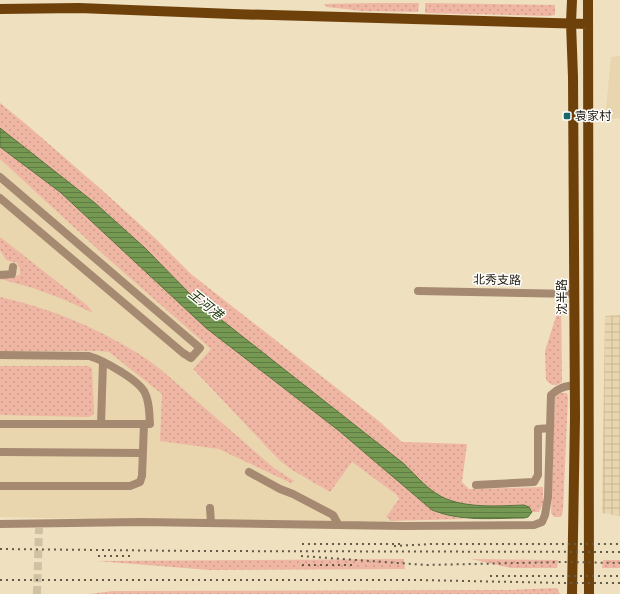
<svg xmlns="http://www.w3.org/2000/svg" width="620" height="594" font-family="Commissioner,'Noto Sans SC',sans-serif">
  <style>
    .built { fill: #e9d6ae }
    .industrial { fill: url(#industrial-grid) }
    .grass { fill: url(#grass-dots) }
    .water { fill: url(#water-rules); stroke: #5a723d }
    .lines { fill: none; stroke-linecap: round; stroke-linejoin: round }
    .minor-tunnel { stroke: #cfc2a4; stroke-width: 8; stroke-dasharray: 8 4; stroke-linecap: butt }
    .minor { stroke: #a58971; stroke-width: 8 }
    .major { stroke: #6f410a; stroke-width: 10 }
    .rail { stroke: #635b48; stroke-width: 2; stroke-dasharray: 2 4; stroke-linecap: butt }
    .poi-dot { fill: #19676a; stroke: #fff; stroke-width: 1.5 }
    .labels { text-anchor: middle; stroke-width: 3; stroke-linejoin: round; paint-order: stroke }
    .poi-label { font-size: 12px; fill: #1c170b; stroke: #fff; text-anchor: start }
    .street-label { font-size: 12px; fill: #1c170b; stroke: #fff }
    .water-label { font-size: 13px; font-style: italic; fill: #1a3100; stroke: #fff }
  </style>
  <defs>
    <pattern id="industrial-grid" width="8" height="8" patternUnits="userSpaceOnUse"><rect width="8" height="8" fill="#e9d6ae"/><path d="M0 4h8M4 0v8" fill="none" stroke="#c7b794"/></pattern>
    <pattern id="grass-dots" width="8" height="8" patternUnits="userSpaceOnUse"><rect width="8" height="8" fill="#eeb6a3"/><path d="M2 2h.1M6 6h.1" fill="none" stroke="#cc9c8b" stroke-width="1.8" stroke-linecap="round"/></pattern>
    <pattern id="water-rules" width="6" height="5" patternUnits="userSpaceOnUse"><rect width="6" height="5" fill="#759952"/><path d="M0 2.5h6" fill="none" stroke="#5f7c42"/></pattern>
  </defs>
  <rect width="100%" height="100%" fill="#efe0bf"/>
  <path class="built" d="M 620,56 L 620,118 L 605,120 L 611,57 Z
    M 0,159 L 105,256 L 211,349 L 193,370 L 279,460 L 292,470 L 330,492 L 352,462 L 397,495 L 399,499 L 386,517 L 391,521 L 338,527 L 272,523 L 0,517 Z"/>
  <path class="industrial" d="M 620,315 L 620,516 L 602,513 L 605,316 Z"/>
  <path class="grass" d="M 375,3 L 419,3 L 418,12 L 363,11 L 327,7 L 324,4 Z
    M 425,3 L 555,5 L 555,15 L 549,16 L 425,13 Z
    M 0,103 L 27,125 L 103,191 L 156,239 L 191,274 L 380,422 L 402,442 L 467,444 L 462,482 L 469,489 L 543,487 L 543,504 L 539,512 L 532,512 L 529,507 L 524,505 C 497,506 460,509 437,494 C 424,486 414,473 403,463 L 195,299 L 145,248 L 95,203 L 1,129 L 0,128 Z
    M 0,147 L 60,192 L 206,328 L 338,430 L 432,510 L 440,514 L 465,519 L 391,521 L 386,517 L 399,499 L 397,495 L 352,462 L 330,492 L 292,470 L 279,460 L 193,369 L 211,349 L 105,256 L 0,159 Z
    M 0,237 L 88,306 L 93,313 L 65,300 L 33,288 L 0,279 L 20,275 L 20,269 L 17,263 L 6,260 L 0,250 Z
    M 0,297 C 47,307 93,326 134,351 C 155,363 173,380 191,396 C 219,420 246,444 274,468 L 294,481 L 291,483 L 219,449 L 160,441 L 162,394 L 109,352 L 100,351 L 0,351 Z
    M 561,301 L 562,382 L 557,385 L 552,385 L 546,380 L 545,351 Z
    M 0,366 L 88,366 L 92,368 L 94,414 L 89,417 L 0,415 Z
    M 560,393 L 567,393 L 568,398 L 563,510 L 561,517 L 554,517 L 551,513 L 555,397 Z
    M 404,559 L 405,569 L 209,570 L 97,561 Z
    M 471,559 L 558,560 L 557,568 L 511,568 Z
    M 603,560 L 620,560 L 620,568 L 602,568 Z
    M 557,588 L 560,594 L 89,594 L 113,591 L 509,590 Z"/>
  <path class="water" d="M 0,128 L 95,203 L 145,248 L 195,299 L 403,463 C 414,473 424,486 437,494 C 460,509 497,506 524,505 L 529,507 L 532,512 L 528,517 L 524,518 C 493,518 461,522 432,510 L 338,430 L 206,328 L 60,192 L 0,147 Z"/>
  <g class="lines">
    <path class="minor-tunnel" d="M 37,594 L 39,528"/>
    <path class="minor" d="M 0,177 L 200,348 L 191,358 L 183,353 L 0,198
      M 0,275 L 12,274 L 13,267
      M 418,291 L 575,294
      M 0,355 L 89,356 C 103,360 139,380 145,393 C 150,403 149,414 150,424 L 0,424
      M 101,424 L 103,362
      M 0,452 L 143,453
      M 249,472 L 280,489 L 293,494 L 333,515 L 338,524
      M 476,485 L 534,482 L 538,475 L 538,429 L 550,428
      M 0,486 L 130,486 L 140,482 L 142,476 L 144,424
      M 210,508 L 211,523
      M 0,524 L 141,522 L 404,526 L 534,525 L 542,522 L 545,515 L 548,497 L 551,395 C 558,388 565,386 575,385"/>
    <path class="major" d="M 588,0 L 589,594
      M 0,9 L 79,8 L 233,14 L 588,24
      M 572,594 L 575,417 L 573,77 L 571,23 L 572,0"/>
    <path class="rail" d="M 302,544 L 400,544
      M 394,546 L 432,544 L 620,544
      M 0,549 L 198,551 L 620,552
      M 98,556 L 132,556
      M 301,556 L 426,565 L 564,562 L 620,563
      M 302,565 L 352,565
      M 490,576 L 620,576
      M 0,580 L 417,580 L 566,583 L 620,583"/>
  </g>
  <rect class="poi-dot" x="563" y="112" width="8" height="8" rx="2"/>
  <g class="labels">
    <g class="poi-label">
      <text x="575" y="120">袁家村</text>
    </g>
    <g class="street-label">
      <text transform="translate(497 280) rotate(1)" y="4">北秀支路</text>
      <text transform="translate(562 297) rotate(-90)" y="4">沈半路</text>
    </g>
    <g class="water-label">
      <text transform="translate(206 304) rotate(39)" y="5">王河港</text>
    </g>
  </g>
</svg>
